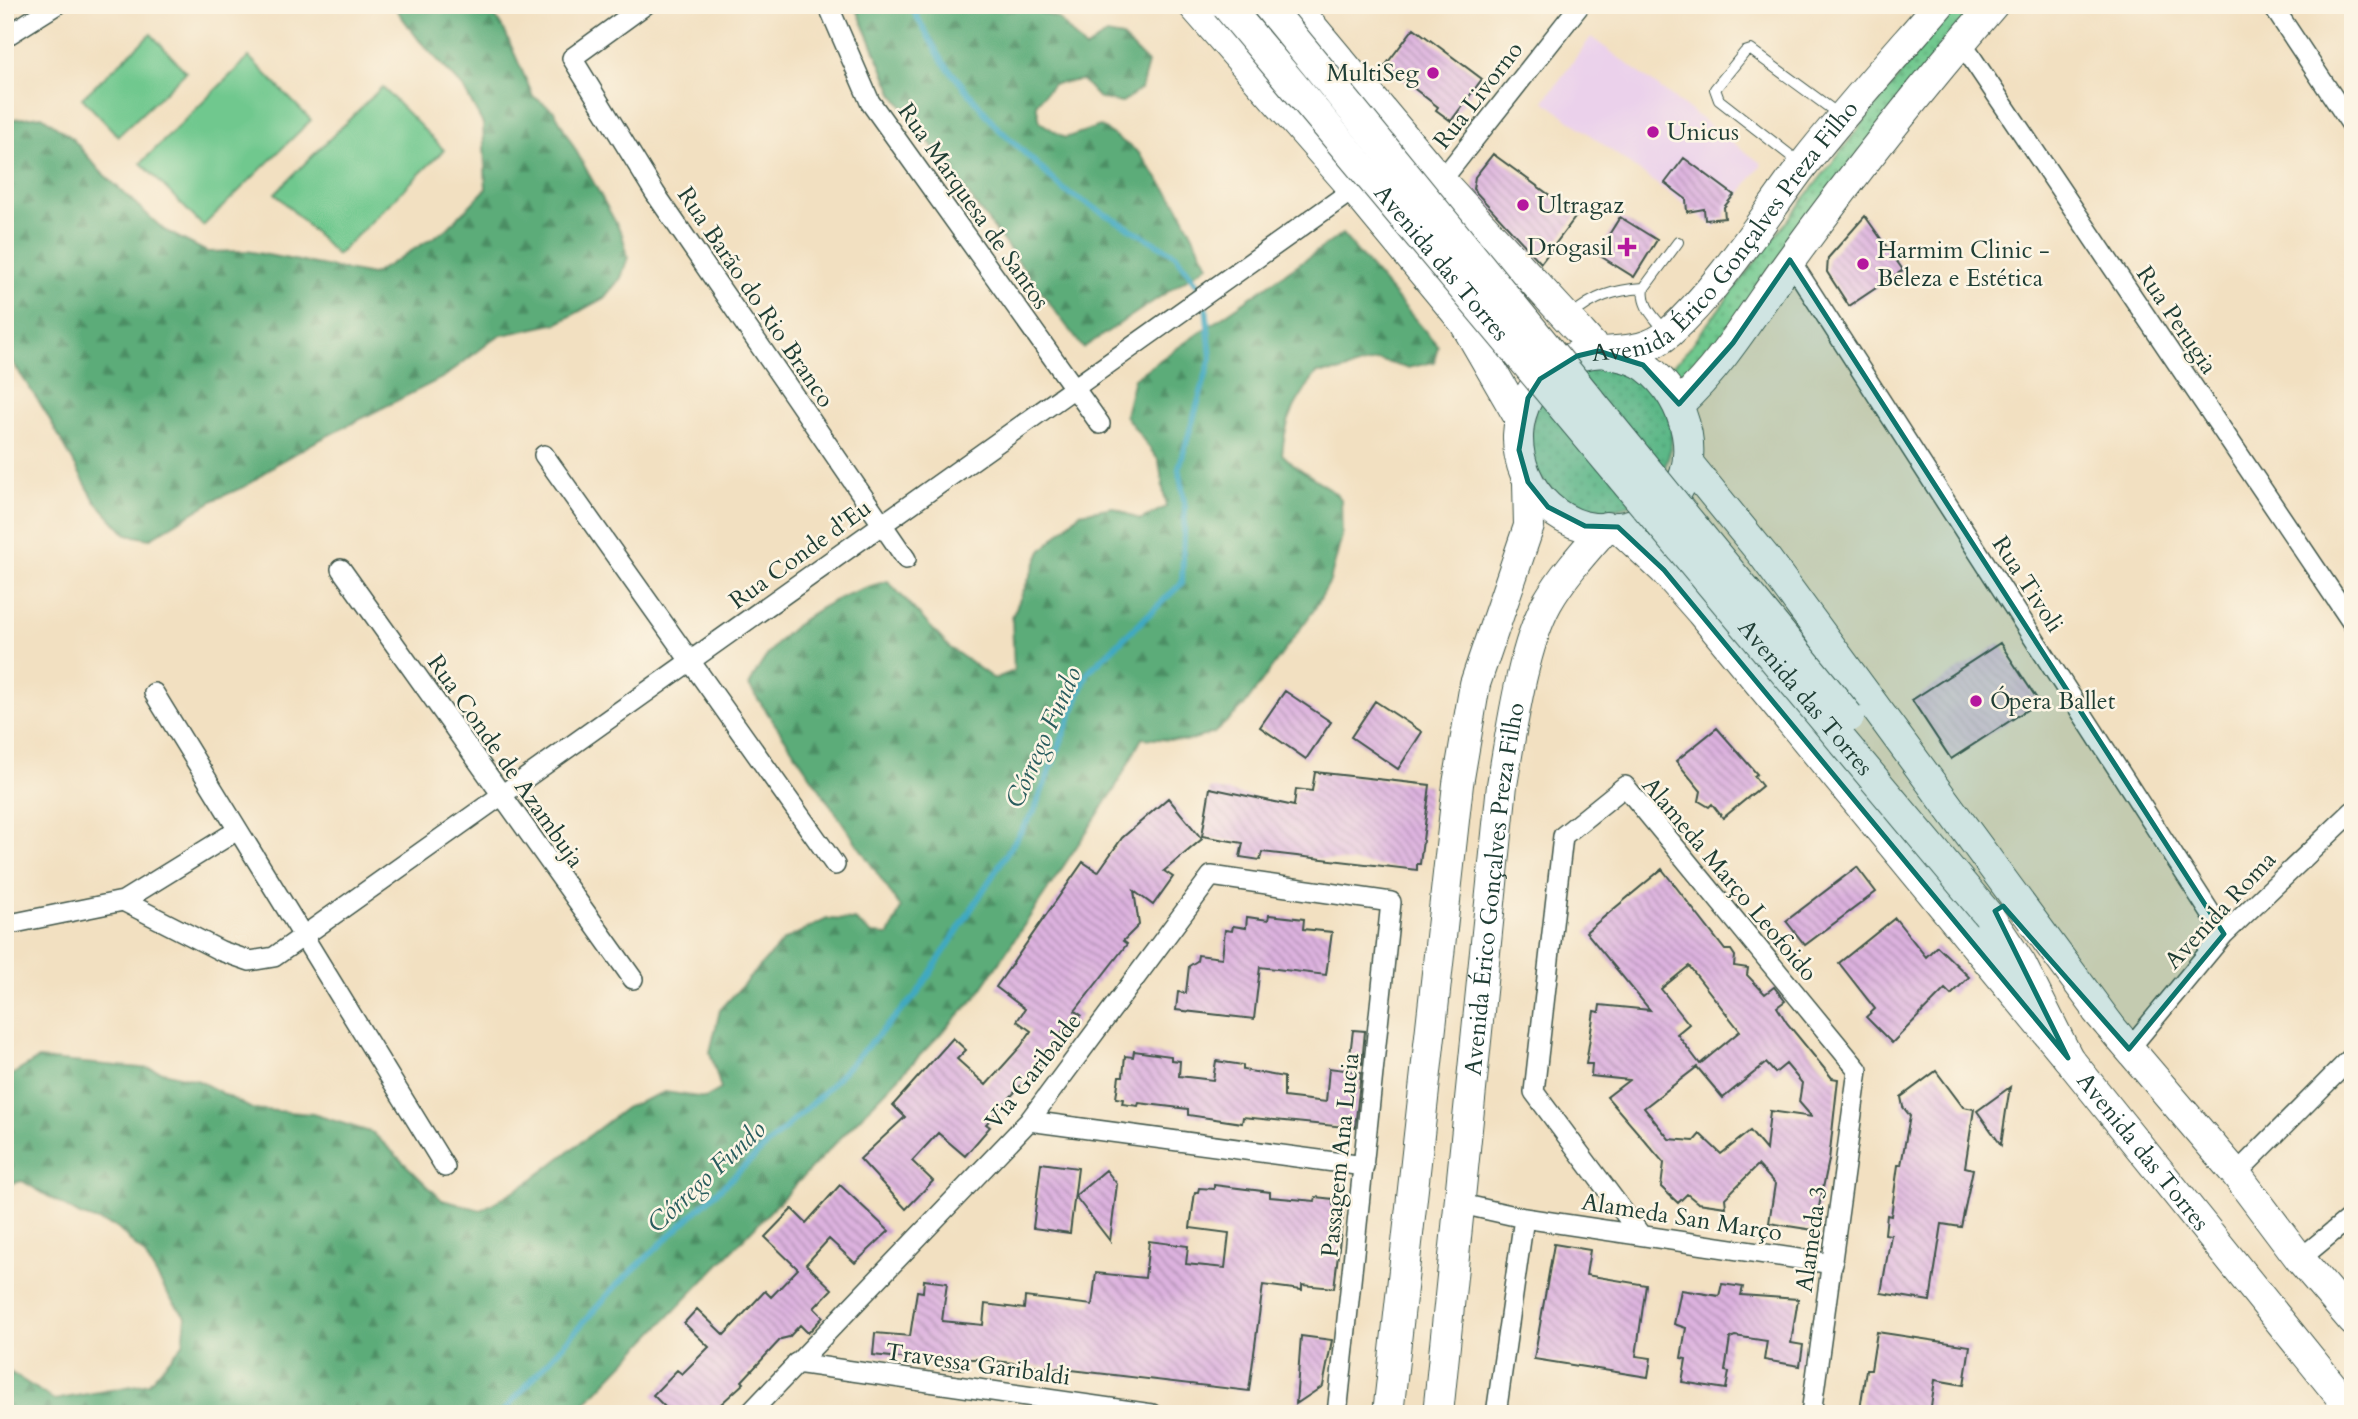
<svg xmlns="http://www.w3.org/2000/svg" width="2358" height="1419" font-family="Cardo,serif">
  <style>
    .built { fill: #ebd1eb }
    .grass { fill: url(#grass-dots); stroke: #488261; stroke-width: 2 }
    .forest { fill: url(#forest-firs); stroke: #3e7456; stroke-width: 2 }
    .park { fill: #70c88e; stroke: #488261; stroke-width: 2 }
    .lines { fill: none; stroke-linecap: round; stroke-linejoin: round }
    .stream { stroke: #41a9c1; stroke-width: 6 }
    .building { fill: url(#building-back-hatch); fill-rule: evenodd }
    .lane-casing { stroke: #3f5549; stroke-width: 12 }
    .street-casing { stroke: #3f5549; stroke-width: 22 }
    .primary-casing { stroke: #3f5549; stroke-width: 32 }
    .lane { stroke: #fff; stroke-width: 10 }
    .street { stroke: #fff; stroke-width: 19 }
    .primary { stroke: #fff; stroke-width: 30 }
    .primary-bridge-casing { stroke: #3f5549; stroke-width: 32; stroke-linecap: butt }
    .primary-bridge { stroke: #fff; stroke-width: 30 }
    .marked { fill: #0f766e; fill-opacity: 0.2; stroke: #0f766e; stroke-width: 5; stroke-linejoin: round }
    .poi-dot { fill: #b5179e; stroke: #fcf5e5; stroke-width: 2.5 }
    .labels { text-anchor: middle; stroke-width: 5; stroke-linejoin: round; paint-order: stroke }
    .poi-label { font-size: 24px; fill: #1f3d34; stroke: #fcf5e5; text-anchor: start }
    .street-label { font-size: 24px; fill: #1f3d34; stroke: #fcf5e5 }
    .water-label { font-size: 26px; font-style: italic; fill: #295d5e; stroke: #fcf5e5 }
  </style>
  <defs>
    <pattern id="grass-dots" width="8" height="8" patternUnits="userSpaceOnUse" patternTransform="scale(1.75)"><rect width="8" height="8" fill="#70c88e"/><path d="M2 2h.1M6 6h.1" fill="none" stroke="#5ba475" stroke-width="1.8" stroke-linecap="round"/></pattern>
    <pattern id="forest-firs" width="22" height="20" patternUnits="userSpaceOnUse" patternTransform="scale(1.75)"><rect width="22" height="20" fill="#5cac79"/><path d="M5 1l3.5 6h-7zM16 11l3.5 6h-7z" fill="#4b8d64"/></pattern>
    <pattern id="building-back-hatch" width="6" height="6" patternUnits="userSpaceOnUse" patternTransform="scale(1.75)"><rect width="6" height="6" fill="#ddb2df"/><path d="M-1 5l2 2M0 0l6 6M5-1l2 2" fill="none" stroke="#b392b6"/></pattern>
  </defs>
  <rect width="100%" height="100%" fill="#fcf5e5"/>
  <filter id="ink" filterUnits="userSpaceOnUse"><feTurbulence type="fractalNoise" baseFrequency=".0143" numOctaves="2"/><feDisplacementMap in="SourceGraphic" scale="14" xChannelSelector="R" yChannelSelector="G"/><feConvolveMatrix kernelMatrix="1 2 1 2 8 2 1 2 1" color-interpolation-filters="sRGB"/></filter>
  <filter id="wash" filterUnits="userSpaceOnUse"><feTurbulence type="fractalNoise" baseFrequency=".00686" numOctaves="4" result="noise"/><feDisplacementMap in="SourceGraphic" scale="28" xChannelSelector="R" yChannelSelector="G"/><feGaussianBlur stdDeviation="1.57" result="paint"/><feColorMatrix in="noise" values="0 0 0 0 0 0 0 0 0 0 0 0 0 0 0 0 0 1.4 0 .05"/><feComposite in="paint" operator="in"/></filter>
  <g filter="url(#wash)">
    <rect width="100%" height="100%" fill="#f2e0c1"/>
    <path class="built" d="M 1591,37 L 1762,164 L 1715,227 L 1544,101 Z"/>
    <path class="grass" d="M 1954,5 L 1984,5 L 1687,391 L 1665,366 L 1673,365 L 1681,358 Z
      M 1586,365 C 1599,367 1621,366 1633,372 C 1719,421 1646,547 1566,500 C 1554,493 1535,476 1531,462 C 1528,449 1534,417 1534,403 Z"/>
    <path class="forest" d="M 393,5 L 488,5 L 505,32 L 533,96 L 554,111 L 622,234 L 628,257 L 621,278 L 604,298 L 558,323 L 498,336 L 444,377 L 317,441 L 278,463 L 246,486 L 216,499 L 149,539 L 126,534 L 95,501 L 45,411 L 5,351 L 5,120 L 42,116 L 72,138 L 100,171 L 164,230 L 207,252 L 247,251 L 372,275 L 447,229 L 486,189 L 483,124 L 463,87 L 419,40 Z
      M 855,5 L 1018,5 L 1058,18 L 1085,49 L 1107,34 L 1122,37 L 1148,63 L 1141,89 L 1121,103 L 1099,98 L 1082,80 L 1053,84 L 1036,104 L 1040,122 L 1065,138 L 1100,126 L 1138,152 L 1177,204 L 1208,265 L 1083,348 L 894,95 Z
      M 1342,234 L 1438,346 L 1434,362 L 1407,368 L 1378,360 L 1338,372 L 1317,373 C 1296,401 1285,418 1282,454 C 1300,473 1322,480 1341,499 L 1342,536 L 1330,581 L 1314,610 L 1244,706 L 1214,733 L 1187,741 L 1142,738 L 1113,792 L 976,997 L 575,1414 L 5,1414 L 5,1369 L 54,1400 L 149,1383 L 183,1344 L 186,1317 L 170,1298 L 144,1254 L 116,1227 L 80,1215 L 22,1181 L 5,1185 L 5,1079 L 38,1059 L 152,1069 L 199,1081 L 252,1109 L 313,1114 L 373,1133 L 442,1200 L 481,1210 L 526,1184 L 627,1107 L 665,1092 L 705,1098 L 721,1089 L 710,1052 L 720,1010 L 784,940 L 827,919 L 855,920 L 872,934 L 889,935 L 901,908 L 749,686 C 776,628 827,597 888,581 L 949,647 L 994,679 L 1014,671 L 1012,617 L 1041,551 L 1080,513 L 1113,507 L 1140,520 L 1166,507 L 1159,461 L 1125,415 L 1134,378 Z"/>
    <path class="park" d="M 151,34 L 186,72 L 118,136 L 82,98 Z
      M 249,57 L 311,120 L 203,226 L 141,163 Z
      M 382,87 L 444,150 L 337,255 L 275,193 Z"/>
    <g class="lines">
      <path class="stream" d="M 501,1414 L 617,1285 L 824,1092 L 917,994 L 1034,811 L 1088,672 L 1182,583 L 1185,508 L 1179,468 L 1211,358 L 1205,295 L 1176,255 L 1065,191 L 997,127 L 943,62 L 910,5"/>
    </g>
    <g id="blocks">
      <path class="building" d="M 1414,28 L 1482,79 L 1451,121 L 1436,110 L 1438,107 L 1385,66 Z
        M 1493,154 L 1577,215 L 1541,263 L 1473,189 L 1475,177 Z
        M 1684,158 L 1734,195 L 1724,207 L 1725,218 L 1705,220 L 1704,209 L 1687,212 L 1686,199 L 1665,183 Z
        M 1865,216 L 1903,270 L 1849,306 L 1827,272 L 1828,258 Z
        M 1620,217 L 1657,240 L 1634,277 L 1597,254 Z
        M 2000,643 L 2039,702 L 1951,759 L 1912,700 Z
        M 1285,691 L 1331,722 L 1306,759 L 1260,727 Z
        M 1375,701 L 1422,732 L 1398,769 L 1351,737 Z
        M 1717,728 L 1757,774 L 1754,776 L 1762,786 L 1723,818 L 1712,804 L 1709,807 L 1699,801 L 1701,791 L 1676,761 Z
        M 1315,772 L 1430,785 L 1420,864 L 1417,864 L 1417,870 L 1262,852 L 1260,860 L 1240,857 L 1243,843 L 1202,836 L 1210,788 L 1294,806 L 1296,789 L 1312,791 Z
        M 1168,798 L 1202,839 L 1164,871 L 1173,877 L 1153,905 L 1134,891 L 1139,925 L 1123,941 L 1127,944 L 1075,1011 L 1081,1015 L 1068,1034 L 1063,1030 L 1044,1060 L 986,1124 L 990,1127 L 965,1156 L 938,1133 L 912,1161 L 933,1181 L 906,1209 L 860,1159 L 905,1117 L 893,1105 L 953,1038 L 966,1050 L 957,1059 L 986,1085 L 1021,1046 L 1031,1031 L 1017,1021 L 1025,1009 L 996,987 L 1083,862 L 1098,872 L 1122,838 Z
        M 1857,867 L 1876,892 L 1805,945 L 1786,921 Z
        M 1662,869 L 1725,950 L 1731,950 L 1735,956 L 1734,966 L 1748,968 L 1747,975 L 1765,994 L 1774,987 L 1785,1001 L 1777,1007 L 1787,1023 L 1832,1078 L 1838,1079 L 1829,1160 L 1814,1230 L 1769,1223 L 1775,1184 L 1758,1165 L 1725,1198 L 1726,1207 L 1698,1203 L 1687,1194 L 1678,1203 L 1661,1187 L 1664,1163 L 1607,1097 L 1629,1080 L 1591,1076 L 1592,1064 L 1586,1064 L 1594,1011 L 1599,1012 L 1600,1005 L 1650,1010 L 1586,932 ZM 1689,966 L 1740,1031 L 1700,1064 L 1677,1034 L 1689,1024 L 1661,989 ZM 1766,1063 L 1775,1073 L 1786,1064 L 1802,1083 L 1799,1102 L 1812,1117 L 1770,1111 L 1766,1150 L 1750,1131 L 1721,1154 L 1700,1134 L 1694,1141 L 1669,1139 L 1644,1108 L 1697,1067 L 1723,1098 Z
        M 1269,915 L 1304,919 L 1303,929 L 1332,932 L 1326,975 L 1260,967 L 1254,1019 L 1176,1010 L 1178,992 L 1186,993 L 1189,966 L 1197,961 L 1198,955 L 1222,958 L 1225,930 L 1232,931 L 1233,926 L 1246,928 L 1247,917 L 1268,920 Z
        M 1895,918 L 1926,957 L 1937,946 L 1969,977 L 1951,995 L 1945,989 L 1892,1043 L 1866,1017 L 1875,1009 L 1839,963 Z
        M 1353,1030 L 1365,1031 L 1362,1064 L 1349,1063 Z
        M 1134,1051 L 1171,1056 L 1171,1060 L 1180,1061 L 1179,1076 L 1213,1080 L 1216,1061 L 1243,1065 L 1243,1070 L 1284,1077 L 1284,1097 L 1326,1102 L 1329,1068 L 1361,1072 L 1355,1128 L 1243,1117 L 1242,1123 L 1188,1115 L 1188,1109 L 1139,1103 L 1138,1106 L 1122,1104 L 1123,1099 L 1116,1098 L 1119,1076 L 1123,1076 L 1125,1056 L 1133,1057 Z
        M 1936,1071 L 1963,1107 L 1974,1109 L 1965,1167 L 1973,1169 L 1961,1227 L 1942,1224 L 1930,1301 L 1881,1293 L 1891,1235 L 1885,1234 L 1887,1215 L 1891,1216 L 1898,1165 L 1901,1165 L 1910,1116 L 1903,1107 L 1901,1097 Z
        M 2010,1087 L 2006,1111 L 2001,1145 L 1977,1111 Z
        M 1041,1163 L 1078,1168 L 1070,1233 L 1033,1228 Z
        M 1106,1170 L 1117,1184 L 1110,1241 L 1075,1196 Z
        M 840,1185 L 889,1231 L 855,1263 L 829,1239 L 806,1264 L 832,1289 L 814,1308 L 823,1317 L 808,1333 L 800,1325 L 789,1337 L 781,1339 L 742,1381 L 744,1383 L 710,1414 L 672,1414 L 653,1395 L 677,1370 L 682,1374 L 709,1347 L 684,1323 L 697,1309 L 724,1335 L 765,1291 L 771,1297 L 798,1269 L 765,1237 L 792,1209 L 806,1223 Z
        M 1214,1185 L 1270,1192 L 1270,1197 L 1315,1201 L 1316,1197 L 1333,1199 L 1333,1205 L 1344,1206 L 1334,1288 L 1302,1285 L 1302,1290 L 1263,1285 L 1249,1391 L 979,1359 L 966,1359 L 965,1369 L 943,1369 L 938,1366 L 939,1362 L 873,1355 L 875,1333 L 910,1336 L 917,1291 L 923,1292 L 924,1280 L 947,1283 L 942,1321 L 983,1325 L 985,1304 L 1024,1309 L 1025,1297 L 1092,1305 L 1096,1273 L 1145,1278 L 1149,1241 L 1188,1246 L 1186,1264 L 1225,1268 L 1229,1233 L 1190,1228 L 1195,1192 L 1198,1192 L 1199,1188 L 1214,1189 Z
        M 1554,1244 L 1590,1250 L 1586,1275 L 1646,1285 L 1636,1356 L 1651,1358 L 1648,1377 L 1534,1359 Z
        M 1722,1284 L 1743,1287 L 1741,1295 L 1798,1299 L 1791,1343 L 1803,1345 L 1800,1366 L 1764,1360 L 1767,1341 L 1735,1336 L 1730,1338 L 1725,1371 L 1729,1372 L 1726,1389 L 1682,1382 L 1686,1359 L 1681,1358 L 1686,1328 L 1674,1324 L 1681,1290 L 1719,1296 Z
        M 1877,1332 L 1970,1346 L 1964,1385 L 1935,1380 L 1930,1413 L 1909,1410 L 1908,1414 L 1893,1414 L 1860,1409 L 1866,1370 L 1871,1370 Z
        M 1301,1336 L 1332,1340 L 1323,1386 L 1296,1404 Z"/>
    </g>
  </g>
  <g filter="url(#ink)">
    <use href="#blocks" fill-opacity="0" stroke="#3f5549" stroke-width="2"/>
    <g class="lines">
      <g class="lane-casing">
        <path id="lane" d="M 1800,163 L 1719,100 L 1715,89 L 1745,52 L 1751,50 L 1841,116
          M 1571,316 C 1594,296 1614,290 1644,288
          M 1665,331 C 1655,317 1641,307 1644,288 L 1678,242"/>
      </g>
      <g class="street-casing">
        <path id="street" d="M 645,5 L 572,58 L 655,193 L 906,559
          M 828,5 L 870,102 L 1100,424
          M 2272,5 L 2353,127
          M 5,37 L 56,5
          M 1961,42 L 2353,624
          M 1441,181 L 1580,5
          M 1790,260 L 2224,934
          M 544,455 L 835,865
          M 341,569 L 633,979
          M 154,693 L 445,1167
          M 123,901 L 221,951 L 250,961 L 274,957 L 1354,189
          M 5,925 L 123,901 L 228,836
          M 2129,1049 L 2224,934 L 2353,811
          M 1029,1121 L 1364,1166
          M 2236,1174 L 2353,1056
          M 1457,1203 L 1524,1218 L 1833,1264
          M 1640,1234 L 1534,1092 L 1563,836 L 1625,786 L 1858,1070 L 1811,1414
          M 2300,1259 L 2353,1215
          M 796,1363 L 1152,1414
          M 749,1414 L 1029,1121 L 1211,876 L 1391,902 L 1337,1414
          M 1496,1414 L 1524,1218"/>
      </g>
      <g class="primary-casing">
        <g id="primary">
          <path d="M 1193,5 L 1354,189 L 1464,322 L 1520,419"/>
          <path id="s1" d="M 1294,5 L 1441,181 L 1581,333 C 1587,339 1593,349 1601,351 C 1616,357 1632,356 1646,367 C 1688,398 1707,468 1664,507 C 1644,526 1609,532 1583,526 C 1529,511 1501,445 1529,396 C 1568,327 1627,370 1669,333 C 1722,285 1760,222 1803,165 C 1846,110 1893,58 1939,5"/>
          <path d="M 1679,404 C 1724,363 1755,309 1790,261 C 1854,173 1922,87 1993,5"/>
          <path d="M 1688,463 L 1764,556 L 2110,1026"/>
          <path d="M 1618,527 L 1664,570 L 1701,612 L 2068,1058"/>
          <path id="s2" d="M 1988,915 L 2021,964 L 2068,1058 L 2353,1412"/>
          <path d="M 2097,1011 L 2236,1174 L 2300,1259 L 2353,1321"/>
          <path d="M 1388,1414 L 1458,784 L 1475,684 L 1529,526 L 1528,482"/>
          <path id="s3" d="M 1438,1414 L 1502,785 C 1511,733 1522,649 1547,603 C 1563,575 1585,551 1606,527"/>
        </g>
      </g>
      <use href="#lane" class="lane"/>
      <use href="#street" class="street"/>
      <use href="#primary" class="primary"/>
      <g class="primary-bridge-casing">
        <g id="primary-bridge">
          <path id="s4" d="M 1226,5 L 1988,915"/>
          <path d="M 1267,5 L 1849,717"/>
        </g>
      </g>
      <use href="#primary-bridge" class="primary-bridge"/>
    </g>
  </g>
  <path class="marked" d="M 1790,260 L 2224,934 L 2129,1049 L 2003,906 L 1995,911 L 2068,1058 L 1664,570 L 1618,527 L 1585,526 L 1548,507 L 1528,482 L 1519,450 L 1528,398 L 1540,379 L 1577,356 L 1598,351 L 1643,365 L 1679,404 L 1733,343 Z"/>
  <g class="poi-dot">
    <circle cx="1433" cy="73" r="7"/>
    <circle cx="1653" cy="132" r="7"/>
    <circle cx="1523" cy="205" r="7"/>
    <path d="M1623.5 236.5h7v7h7v7h-7v7h-7v-7h-7v-7h7z"/>
    <circle cx="1863" cy="264" r="7"/>
    <circle cx="1976" cy="701" r="7"/>
  </g>
  <g class="labels">
    <g class="poi-label">
      <text x="1419" y="81" text-anchor="end">MultiSeg</text>
      <text x="1667" y="140">Unicus</text>
      <text x="1537" y="213">Ultragaz</text>
      <text x="1613" y="255" text-anchor="end">Drogasil</text>
      <text x="1877" y="258">Harmim Clinic -<tspan x="1877" dy="28">Beleza e Estética</tspan></text>
      <text x="1990" y="709">Ópera Ballet</text>
    </g>
    <g class="street-label">
      <text transform="translate(1478 95) rotate(-52)" y="8">Rua Livorno</text>
      <text transform="translate(974 206) rotate(55)" y="8">Rua Marquesa de Santos</text>
      <text dy="8" stroke="none"><textPath href="#s1" startOffset="1186">Avenida Érico Gonçalves Preza Filho</textPath></text>
      <text dy="8" stroke="none"><textPath href="#s4" startOffset="336">Avenida das Torres</textPath></text>
      <text transform="translate(756 297) rotate(56)" y="8">Rua Barão do Rio Branco</text>
      <text transform="translate(2177 320) rotate(56)" y="8">Rua Perugia</text>
      <text transform="translate(800 554) rotate(-36)" y="8">Rua Conde d'Eu</text>
      <text transform="translate(2028 584) rotate(57)" y="8">Rua Tivoli</text>
      <text dy="8" stroke="none"><textPath href="#s4" startOffset="903">Avenida das Torres</textPath></text>
      <text transform="translate(506 761) rotate(55)" y="8">Rua Conde de Azambuja</text>
      <text transform="translate(1730 879) rotate(50)" y="8">Alameda Março Leofoido</text>
      <text dy="8" stroke="none"><textPath href="#s3" startOffset="528">Avenida Érico Gonçalves Preza Filho</textPath></text>
      <text transform="translate(2220 910) rotate(-47)" y="8">Avenida Roma</text>
      <text transform="translate(1033 1071) rotate(-52)" y="8">Via Garibalde</text>
      <text dy="8" stroke="none"><textPath href="#s2" startOffset="284">Avenida das Torres</textPath></text>
      <text transform="translate(1340 1155) rotate(-84)" y="8">Passagem Ana Lucia</text>
      <text transform="translate(1682 1217) rotate(9)" y="8">Alameda San Março</text>
      <text transform="translate(1811 1239) rotate(-82)" y="8">Alameda 3</text>
      <text transform="translate(978 1364) rotate(8)" y="8">Travessa Garibaldi</text>
    </g>
    <g class="water-label">
      <text transform="translate(1043 737) rotate(-66)" y="9">Córrego Fundo</text>
      <text transform="translate(706 1176) rotate(-43)" y="9">Córrego Fundo</text>
    </g>
  </g>
  <rect width="2358" height="1419" fill="none" stroke="#fcf5e5" stroke-width="28"/>
</svg>
